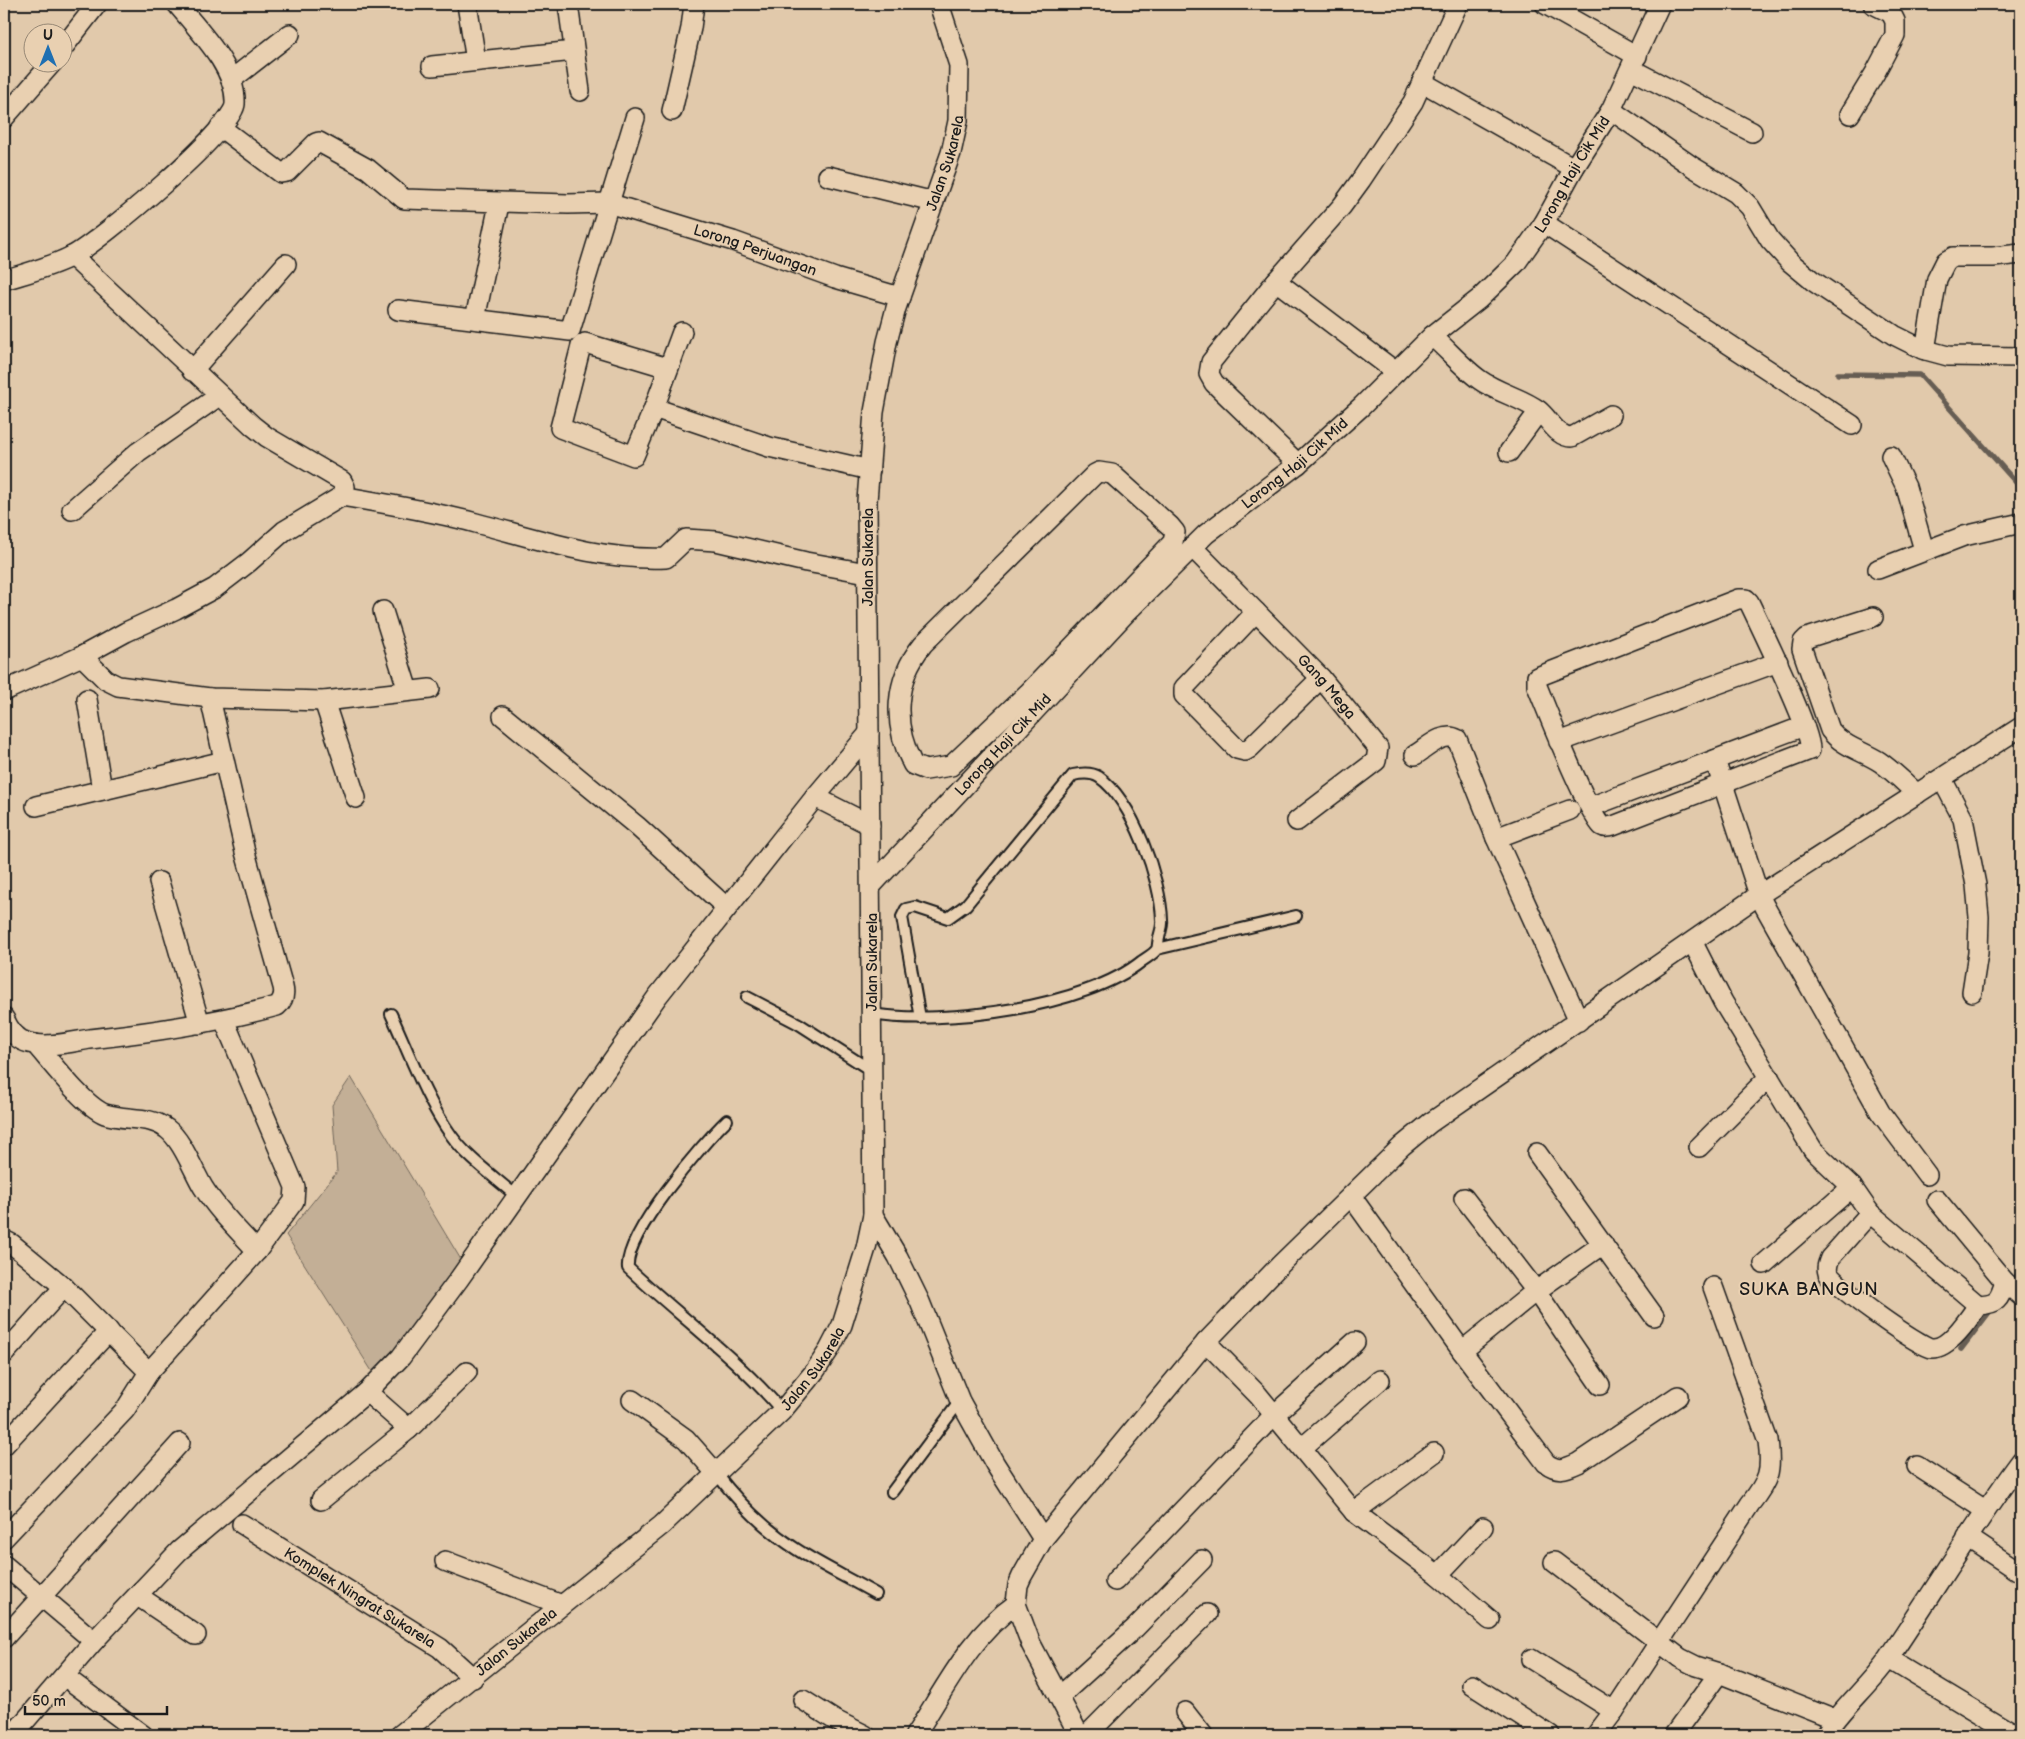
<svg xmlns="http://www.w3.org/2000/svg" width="2025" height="1739" font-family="'Balsamiq Sans',sans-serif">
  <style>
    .green { fill: #c3af96; stroke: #706659 }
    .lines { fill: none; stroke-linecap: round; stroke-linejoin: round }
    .stream { stroke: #665d52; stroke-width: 5.5 }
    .lane-casing { stroke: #1c1c1c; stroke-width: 14 }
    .street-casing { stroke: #1c1c1c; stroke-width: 22 }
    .lane { stroke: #e9d0b1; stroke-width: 10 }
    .street { stroke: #e9d0b1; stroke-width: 19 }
    .labels { text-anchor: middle; stroke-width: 4; stroke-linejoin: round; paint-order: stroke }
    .street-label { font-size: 15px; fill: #1c1c1c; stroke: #e9d0b1 }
    .quarter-label { font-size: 18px; letter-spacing: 1px; fill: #1c1c1c; stroke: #e9d0b1 }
  </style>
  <rect width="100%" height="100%" fill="#e1c9ab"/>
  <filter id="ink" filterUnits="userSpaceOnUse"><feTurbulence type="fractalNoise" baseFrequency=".02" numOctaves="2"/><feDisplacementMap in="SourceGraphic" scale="10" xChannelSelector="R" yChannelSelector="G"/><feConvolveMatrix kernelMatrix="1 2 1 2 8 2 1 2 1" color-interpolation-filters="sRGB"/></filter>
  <g filter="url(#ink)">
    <path class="green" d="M 351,1077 L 469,1273 L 375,1376 L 286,1235 L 337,1172 L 332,1105 Z"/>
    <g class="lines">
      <path class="stream" d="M 1838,374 L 1920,375 L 2021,488
        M 2011,1284 L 2021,1271
        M 1961,1349 L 1993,1307"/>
      <g class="lane-casing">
        <path id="lane" d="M 1157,949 L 1296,916
          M 747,997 L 799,1024 L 872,1071
          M 391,1014 C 409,1053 426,1100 451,1135 C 468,1159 495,1177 516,1196
          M 872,1014 C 943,1026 1086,1007 1142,961 C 1146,958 1154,954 1157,949 C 1158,947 1158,941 1159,938 C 1160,932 1163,926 1162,920 C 1161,880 1133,801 1099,777 C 1091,772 1082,773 1073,775 L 966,905 L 948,918 L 915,907 L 906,909 L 902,917 L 920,1018
          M 727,1120 C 702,1144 624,1235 628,1268 C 679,1316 737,1358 782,1411
          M 716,1473 C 738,1502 765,1529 796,1549 C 822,1566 850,1579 876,1594
          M 892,1492 L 960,1401"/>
      </g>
      <g class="street-casing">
        <g id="street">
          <path d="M 467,4 L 476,61"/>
          <path d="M 568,4 L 580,91"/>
          <path d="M 1545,4 L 1637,56"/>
          <path d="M 62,49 L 97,4"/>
          <path d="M 432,66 L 574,51"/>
          <path d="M 1631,69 L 1752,132"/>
          <path d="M 231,80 L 290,34"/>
          <path d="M 1422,82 L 1574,168"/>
          <path d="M 1611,110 L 1693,167 L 1736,193 L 1750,207 L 1770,240 L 1790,262 L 1813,281 L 1894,335 L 1922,349 L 1948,356 L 2021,357"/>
          <path d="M 672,111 L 691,28 L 694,4"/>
          <path d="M 1850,114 L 1875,73 L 1895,35 L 1895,21 L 1891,13 L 1873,4"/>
          <path d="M 4,118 L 53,62"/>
          <path id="s1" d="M 220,127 L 281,173 L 287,172 L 316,143 L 319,142 L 368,169 L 404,199 L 568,204 L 608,203 L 733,241 L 835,278 L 900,297"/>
          <path d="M 828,176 L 934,202"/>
          <path d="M 1544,223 L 1852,425"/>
          <path d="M 4,280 C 26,273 51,267 72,256 C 99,242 234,129 235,104 C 237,68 198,30 177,4"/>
          <path d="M 1276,281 L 1396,372"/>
          <path d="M 398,310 L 570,331 L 635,118"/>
          <path d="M 475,319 L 498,209"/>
          <path d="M 1432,336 C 1448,350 1463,368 1480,380 C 1498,393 1520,397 1538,410 C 1550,419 1556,437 1572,437 L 1611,415"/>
          <path d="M 1925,350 L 1937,279 L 1946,261 L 1953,257 L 1993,257 L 2021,254"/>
          <path d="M 668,368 L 585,343 L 581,346 L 560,428 L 634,456 L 654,408 L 682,332"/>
          <path d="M 192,371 L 286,264"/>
          <path d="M 654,408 L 769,447 L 870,470"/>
          <path d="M 1509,452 L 1539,411"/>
          <path d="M 1891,456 L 1906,487 L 1924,550"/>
          <path d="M 1298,464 L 1214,383 L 1209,374 L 1211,362 L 1276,281 L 1342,206 L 1361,180 L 1413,102 L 1458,4"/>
          <path d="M 1099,472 L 1112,474 L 1170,526 L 1175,532 L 1173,542 L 1028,693 L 951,766 L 926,770 L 913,765 C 892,724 894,680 923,644 L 1095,474 Z"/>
          <path d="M 342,496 C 386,504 432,511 476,523 C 538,539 601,561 666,558 L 686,539 L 716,541 L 806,562 L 867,573"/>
          <path d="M 72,510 L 138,452 L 219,396"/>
          <path id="s2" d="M 1192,547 L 1321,678 L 1378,748 L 1376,761 L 1297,821"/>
          <path d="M 1878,569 L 1964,536 L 2021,523"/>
          <path d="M 1738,599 L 1746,599 L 1749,602 C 1759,623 1813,734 1810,750 L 1613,826 C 1609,827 1605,828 1602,826 C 1590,819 1545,706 1537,686 L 1537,677 Z"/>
          <path d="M 383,611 L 408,691"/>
          <path d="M 1256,612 L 1184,688 L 1184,695 L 1237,749 L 1245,751 L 1250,748 L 1321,678"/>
          <path d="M 1873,617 L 1807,638 L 1803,642 L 1802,649 L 1830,730 C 1843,747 1863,751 1880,762 C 1893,771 1905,783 1917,794"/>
          <path d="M 82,656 L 106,680 L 118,686 L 210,698 L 324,701 L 430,689"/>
          <path d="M 4,691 L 82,656 L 126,632 L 176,609 L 215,588 L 249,562 L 284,531 L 342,496 L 345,487 L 342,481 L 267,437 L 253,426 L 72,256"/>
          <path d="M 87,699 L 102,790"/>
          <path d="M 324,701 L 356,798"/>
          <path d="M 503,716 L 637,826 L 727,908"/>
          <path d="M 1559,742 L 1778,662"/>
          <path d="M 1415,755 C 1427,748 1443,731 1457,739 L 1496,838 L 1579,1021"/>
          <path d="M 1715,760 L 1759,895 L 1765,907 L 1880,1112 L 1927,1175"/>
          <path d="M 1942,779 L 1963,819 L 1976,885 L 1979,917 L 1978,953 L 1972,992"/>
          <path d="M 815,797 L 870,825"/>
          <path d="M 36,806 L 224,761"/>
          <path d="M 1590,807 L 1804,726"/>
          <path d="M 1496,838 L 1570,810"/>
          <path d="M 159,882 L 200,1024"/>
          <path id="s3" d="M 872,885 L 1126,613 L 1206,534 L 1298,464 L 1362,406 L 1432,336 L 1479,299 L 1516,263 L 1544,223 L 1574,168 L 1611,110 L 1660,4"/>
          <path d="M 1693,943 L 1723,1002 L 1813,1150 L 1852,1187 L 1870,1213 L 1978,1305 C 1998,1304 1999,1300 2005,1282"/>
          <path d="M 4,1018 C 9,1030 16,1040 29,1043 C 48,1048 71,1042 90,1039 C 153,1032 215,1023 277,1006 C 283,1001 285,995 283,987 L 245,852 L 210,698"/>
          <path d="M 35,1044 C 51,1062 85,1107 105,1114 C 126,1121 149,1115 167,1129 C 182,1140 193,1170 203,1187 C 218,1211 238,1230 257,1251"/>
          <path d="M 1699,1147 L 1769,1077"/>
          <path d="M 1537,1153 L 1654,1316"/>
          <path d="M 1351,1196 L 1462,1351 L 1546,1463 C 1558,1472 1565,1469 1578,1463 L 1678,1396"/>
          <path d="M 1464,1198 L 1536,1291 L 1600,1385"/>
          <path d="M 1937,1200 L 2005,1282 L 2021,1296"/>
          <path d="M 1870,1213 L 1830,1258 C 1828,1263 1826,1267 1828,1273 C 1833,1285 1919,1347 1932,1348 C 1949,1349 1970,1317 1978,1305"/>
          <path d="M 873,1215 L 898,1257 L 920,1302 L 960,1401 L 995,1464 L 1043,1539"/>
          <path d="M 4,1240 L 12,1244 L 64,1287 L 149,1372"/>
          <path d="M 1764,1264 L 1852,1187"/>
          <path d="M 1206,1342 L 1258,1395 L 1354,1512 L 1438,1575 L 1490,1620"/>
          <path d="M 1462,1351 L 1536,1291 L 1603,1244"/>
          <path d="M 4,1354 L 64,1287"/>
          <path d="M 367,1392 L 409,1429"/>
          <path d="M 632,1400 L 686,1439 L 716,1473"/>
          <path d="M 4,1445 L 109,1331"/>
          <path d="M 1302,1448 L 1380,1380"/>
          <path d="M 1917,1466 L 1985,1510"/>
          <path d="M 321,1500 L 409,1429 L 467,1372"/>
          <path d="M 1354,1512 L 1434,1453"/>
          <path id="s4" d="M 242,1524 L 440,1648 L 473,1678"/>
          <path d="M 1967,1537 L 2021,1573"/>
          <path d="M 4,1538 L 125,1410 L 149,1372 L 257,1251 L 294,1201 L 295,1187 L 224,1020"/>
          <path d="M 445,1561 L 562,1605"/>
          <path d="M 1554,1562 L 1680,1658 L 1696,1666 L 1719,1673 L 1835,1719"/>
          <path d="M 4,1565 L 94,1641"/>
          <path d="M 1438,1575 L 1483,1527"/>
          <path d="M 1115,1581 L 1274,1415 L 1355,1342"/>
          <path d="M 138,1596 L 196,1635"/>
          <path d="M 4,1638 L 180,1443"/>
          <path d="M 1531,1659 L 1614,1711"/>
          <path d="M 1889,1659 L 2015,1735"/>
          <path d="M 64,1676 L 143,1735"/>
          <path d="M 1472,1685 L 1550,1735"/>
          <path d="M 1059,1697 L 1135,1628 L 1202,1560"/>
          <path d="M 803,1700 L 833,1719 L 865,1735"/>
          <path d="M 1185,1712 L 1203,1735"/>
          <path d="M 13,1735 L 94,1641 L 179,1551 L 367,1392 L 401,1357 L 459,1279 L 657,997 L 815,797 L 869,733"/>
          <path id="s5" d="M 400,1735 L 662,1525 L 782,1411 L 815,1371 L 829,1350 L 842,1325 L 866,1248 L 873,1215 L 867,501 L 874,412 L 887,342 L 896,308 L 951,153 L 958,121 L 959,65 L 939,4"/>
          <path d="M 915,1735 C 945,1689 970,1636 1016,1604"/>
          <path d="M 1079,1735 L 1031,1644 L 1016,1604 L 1018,1585 L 1022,1576 L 1043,1539 L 1206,1342 L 1280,1265 L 1402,1146 L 1430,1123 L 1759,895 L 2021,727"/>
          <path d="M 1087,1735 L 1207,1614"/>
          <path d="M 1596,1735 L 1614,1711 L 1750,1504 C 1769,1480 1772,1471 1768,1441 L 1713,1287"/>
          <path d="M 1674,1735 L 1719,1673"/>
          <path d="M 1825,1735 C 1843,1706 1871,1685 1890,1656 C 1934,1591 1974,1524 2021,1461"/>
        </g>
      </g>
      <use href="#lane" class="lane"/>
      <use href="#street" class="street"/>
    </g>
  </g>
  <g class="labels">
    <g class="street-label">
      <text dy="5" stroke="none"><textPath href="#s5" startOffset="1784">Jalan Sukarela</textPath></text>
      <text dy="5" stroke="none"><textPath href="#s3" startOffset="1002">Lorong Haji Cik Mid</textPath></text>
      <text dy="5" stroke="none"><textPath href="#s1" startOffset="588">Lorong Perjuangan</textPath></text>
      <text dy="5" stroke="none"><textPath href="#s3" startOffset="598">Lorong Haji Cik Mid</textPath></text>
      <text transform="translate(868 557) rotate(-90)" y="5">Jalan Sukarela</text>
      <text dy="5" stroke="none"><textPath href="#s2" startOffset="194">Gang Mega</textPath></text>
      <text dy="5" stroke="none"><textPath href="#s3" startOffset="192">Lorong Haji Cik Mid</textPath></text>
      <text transform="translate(872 962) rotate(-90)" y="5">Jalan Sukarela</text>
      <text dy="5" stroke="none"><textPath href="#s5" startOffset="554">Jalan Sukarela</textPath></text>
      <text dy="5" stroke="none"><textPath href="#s4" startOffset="139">Komplek Ningrat Sukarela</textPath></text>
      <text dy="5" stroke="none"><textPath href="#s5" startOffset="149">Jalan Sukarela</textPath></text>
    </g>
    <g class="quarter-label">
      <text x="1809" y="1295">SUKA BANGUN</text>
    </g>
  </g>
  <rect width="2025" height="1739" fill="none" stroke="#e9d0b1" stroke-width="20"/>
  <rect x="10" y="10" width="2005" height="1719" fill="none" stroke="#1c1c1c" stroke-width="2" filter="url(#ink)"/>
  <g transform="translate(48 48)"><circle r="24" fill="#e9d0b1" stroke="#978875"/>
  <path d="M0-4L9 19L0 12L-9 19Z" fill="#1f6fb2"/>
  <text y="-8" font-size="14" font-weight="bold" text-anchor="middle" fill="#1c1c1c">U</text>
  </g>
  <path d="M25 1706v8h142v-8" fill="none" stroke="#1c1c1c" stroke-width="2.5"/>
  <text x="32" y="1706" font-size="15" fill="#1c1c1c" stroke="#e9d0b1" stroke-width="4" paint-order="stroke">50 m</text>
</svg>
